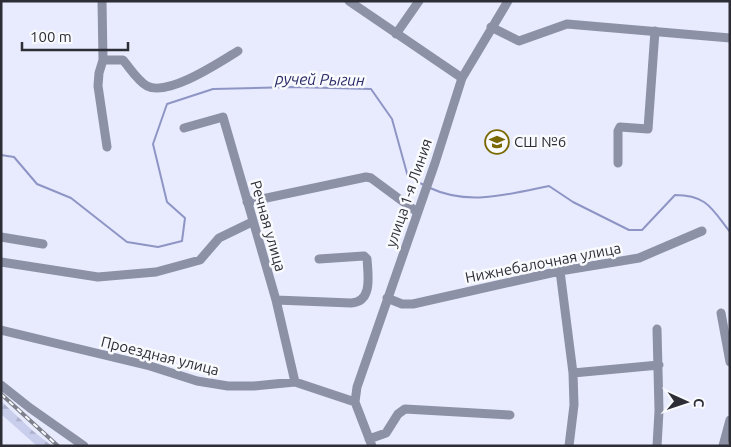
<svg xmlns="http://www.w3.org/2000/svg" width="731" height="447" font-family="Ubuntu,sans-serif">
  <style>
    .forest { fill: url(#forest-firs) }
    .lines { fill: none; stroke-linecap: round; stroke-linejoin: round }
    .stream { stroke: #8e95c5; stroke-width: 2 }
    .minor { stroke: #8d91a6; stroke-width: 9 }
    .rail-casing { stroke: #7e808c; stroke-width: 4 }
    .rail { stroke: #f9fafd; stroke-width: 2; stroke-dasharray: 5.5; stroke-linecap: butt }
    .labels { text-anchor: middle; stroke-width: 5; stroke-linejoin: round; paint-order: stroke }
    .poi-label { font-size: 15px; fill: #2d2e35; stroke: #f9fafd; text-anchor: start }
    .street-label { font-size: 15px; fill: #2d2e35; stroke: #f9fafd }
    .water-label { font-size: 16px; font-style: italic; fill: #2d2f6b; stroke: #f9fafd }
  </style>
  <defs>
    <pattern id="forest-firs" width="22" height="20" patternUnits="userSpaceOnUse" patternTransform="scale(1.25)"><rect width="22" height="20" fill="#c9ceed"/><path d="M5 1l3.5 6h-7zM16 11l3.5 6h-7z" fill="#adb1cc"/></pattern>
  </defs>
  <rect width="100%" height="100%" fill="#e8ebfe"/>
  <path class="forest" d="M 1,401 L 33,431 L 52,446 L 37,446 L 1,414 Z"/>
  <g class="lines">
    <path class="stream" d="M 1,155 L 14,157 L 37,184 L 71,198 L 127,242 L 158,247 L 182,241 L 185,218 L 167,202 L 153,144 L 167,104 L 213,89 L 293,87 L 371,89 L 392,119 L 408,177 L 424,185
      M 430,188 C 468,206 510,194 549,186 L 573,202 L 629,230 L 642,230 L 675,195 C 707,195 712,209 730,232"/>
    <path class="minor" d="M 102,1 L 103,60 L 99,73 L 98,86 L 107,147
      M 349,1 L 462,78
      M 491,27 L 519,41 L 567,24 L 730,38
      M 396,34 L 419,1
      M 103,60 L 123,60 C 130,68 137,80 147,86 C 168,97 220,62 238,51
      M 184,128 L 223,117 L 276,300 L 295,382
      M 618,163 L 618,131 L 620,127 L 648,129 L 655,31
      M 247,202 L 366,177 L 371,178 L 417,212
      M 1,237 L 43,244
      M 1,262 L 98,277 L 156,272 L 200,260 L 219,238 L 252,222
      M 560,271 L 573,373 L 574,405 L 569,446
      M 387,298 L 402,304 L 413,304 L 560,271 L 639,258 L 702,231
      M 276,300 L 351,303 C 373,302 368,275 367,259 L 364,256 L 319,259
      M 721,313 L 730,362
      M 1,330 L 150,366 L 197,381 L 228,386 L 254,386 L 295,382 L 355,402
      M 573,373 L 659,365
      M 1,385 L 30,408 L 84,446
      M 369,439 L 386,433 L 398,414 L 405,409 L 510,415
      M 372,446 L 355,402 L 357,387 L 435,163 L 462,78 L 508,1
      M 657,446 L 659,411 L 657,329
      M 723,446 L 730,420"/>
    <g class="rail-casing">
      <path id="rail" d="M 1,394 L 58,446"/>
    </g>
    <use href="#rail" class="rail"/>
  </g>
  <defs>
    <g id="school-ring" transform="scale(1.25)"><circle r="9.5" fill="#f9fafd" stroke="#7a6900" stroke-width="1.5"/><path d="M0-5L7-2L0 1L-7-2ZM-4 1L0 2.5L4 1V4Q0 6-4 4Z" fill="#7a6900"/></g>
  </defs>
  <g fill-rule="evenodd">
    <use href="#school-ring" x="497" y="142"/>
  </g>
  <g class="labels">
    <g class="poi-label">
      <text x="514" y="147">СШ №6</text>
    </g>
    <g class="street-label">
      <text transform="translate(409 193) rotate(-71)" y="5">улица 1-я Линия</text>
      <text transform="translate(268 226) rotate(74)" y="5">Речная улица</text>
      <text transform="translate(543 263) rotate(-11)" y="5">Нижнебалочная улица</text>
      <text transform="translate(160 356) rotate(14)" y="5">Проездная улица</text>
    </g>
    <g class="water-label">
      <text transform="translate(320 79) rotate(1)" y="6">ручей Рыгин</text>
    </g>
  </g>
  <rect width="731" height="447" fill="none" stroke="#2d2e35" stroke-width="5"/>
  <g transform="translate(686 402) rotate(93)" stroke="#f9fafd" stroke-width="4" paint-order="stroke">
  <path d="M0-4L9 19L0 12L-9 19Z" fill="#2d2e35"/>
  <text y="-8" font-size="14" font-weight="bold" text-anchor="middle" fill="#2d2e35">С</text>
  </g>
  <path d="M22 42v8h106v-8" fill="none" stroke="#2d2e35" stroke-width="2.5"/>
  <text x="30" y="42" font-size="15" fill="#2d2e35" stroke="#f9fafd" stroke-width="4" paint-order="stroke">100 m</text>
</svg>
